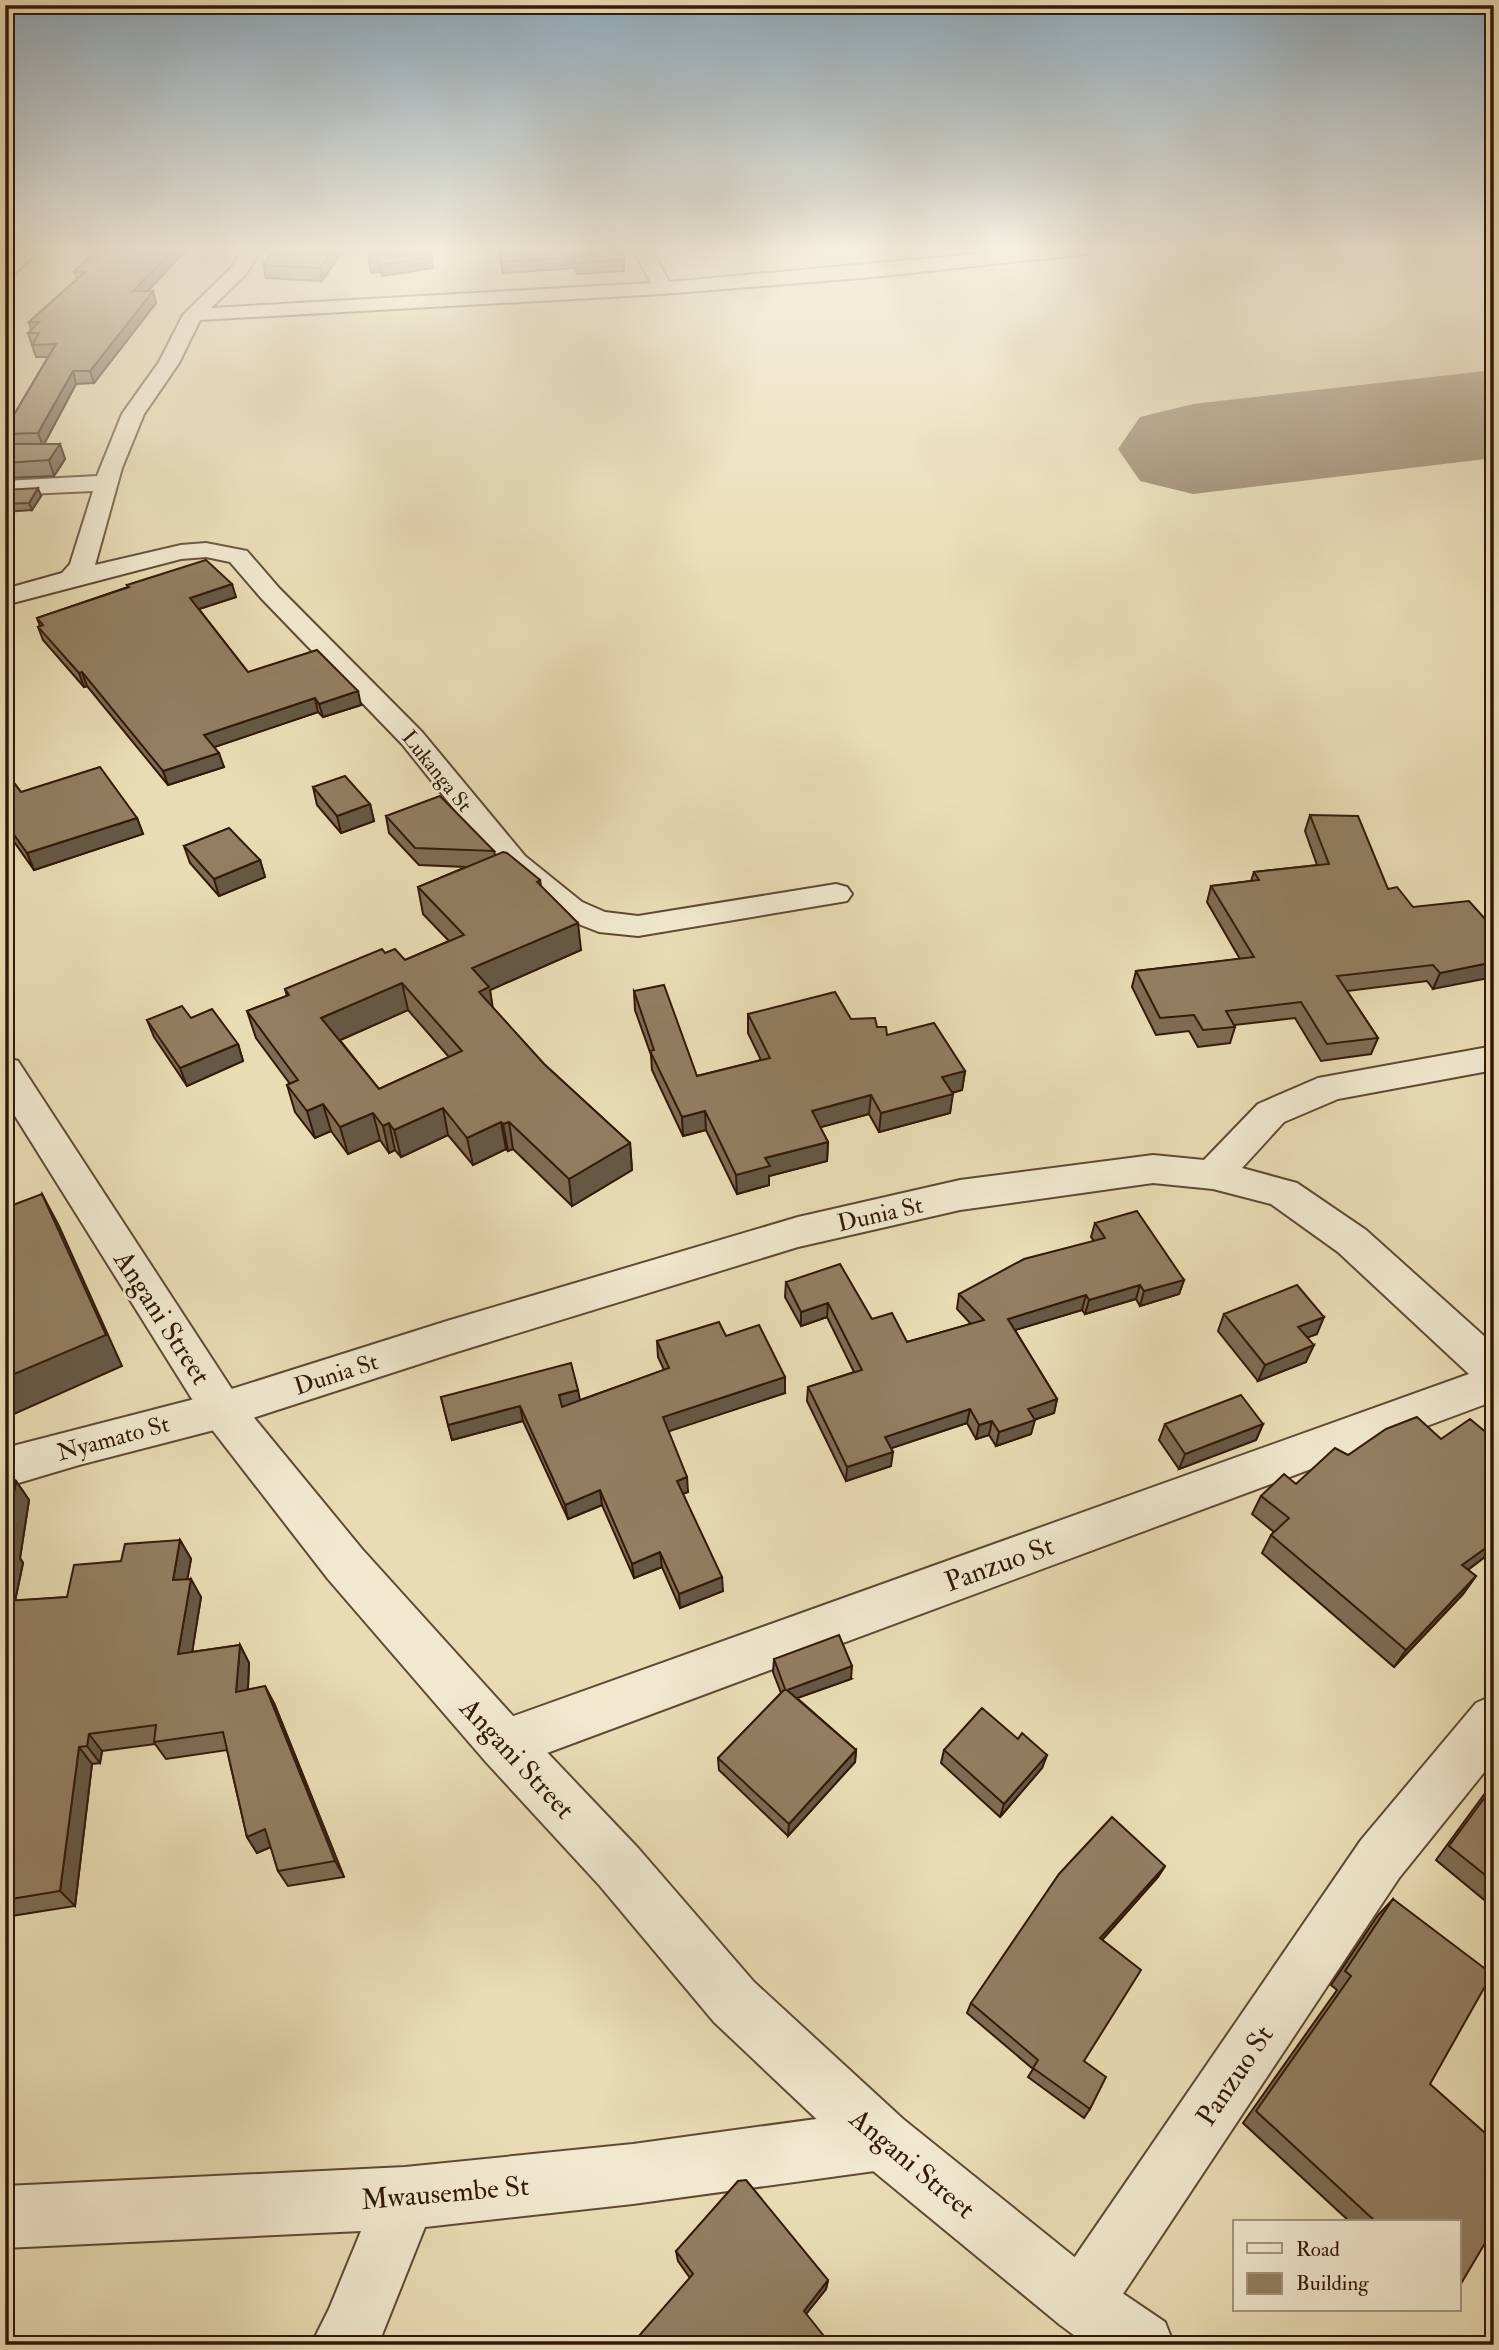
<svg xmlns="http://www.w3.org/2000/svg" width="1499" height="2350" font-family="'IM FELL Double Pica',serif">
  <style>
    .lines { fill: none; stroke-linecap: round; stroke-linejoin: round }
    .runway { fill: #8e7a5f; fill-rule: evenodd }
    .minor-casing { stroke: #604a34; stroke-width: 4 }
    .tertiary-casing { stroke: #604a34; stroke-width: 4 }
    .minor { fill: #f1e8cf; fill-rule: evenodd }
    .tertiary { fill: #f1e8cf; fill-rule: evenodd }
    .wall { fill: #7e6c54; stroke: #331909; stroke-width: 2; fill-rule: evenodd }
    .shaded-wall { fill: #665845; stroke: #331909; stroke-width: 2 }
    .building { fill: #927e62; stroke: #331909; stroke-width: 2; fill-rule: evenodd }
    .labels { text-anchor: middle; stroke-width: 5; stroke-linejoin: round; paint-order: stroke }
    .far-street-label { font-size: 21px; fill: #331909; stroke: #f1e8cf }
    .street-label { font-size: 24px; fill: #331909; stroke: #f1e8cf }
    .near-street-label { font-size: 28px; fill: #331909; stroke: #f1e8cf }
  </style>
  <rect width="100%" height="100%" fill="#e9dcb5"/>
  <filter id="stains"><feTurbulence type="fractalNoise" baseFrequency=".00286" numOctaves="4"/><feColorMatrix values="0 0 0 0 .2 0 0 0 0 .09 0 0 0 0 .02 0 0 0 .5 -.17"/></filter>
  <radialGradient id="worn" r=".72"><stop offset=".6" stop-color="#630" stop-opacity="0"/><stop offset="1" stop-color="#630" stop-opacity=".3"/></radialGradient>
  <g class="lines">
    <path class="runway" d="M 1494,370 L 1494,458 L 1193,494 L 1140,481 L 1118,449 L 1140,417 L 1193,404 Z"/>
    <g class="minor-casing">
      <path id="minor" d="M 243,249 L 261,249 L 246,274 L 211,308 L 651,283 L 633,249 L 651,249 L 669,282 L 1032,249 L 1095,249 L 1086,254 L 873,277 L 662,294 L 200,320 L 179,363 L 144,414 L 122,468 L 95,565 L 181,545 L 206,543 L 247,551 L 279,588 L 422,732 L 525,856 L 582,902 L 605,912 L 638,916 L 836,884 L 847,887 L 852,894 L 847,901 L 638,936 L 599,932 L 558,916 L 503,870 L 402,744 L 261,598 L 230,562 L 206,557 L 181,559 L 5,605 L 5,589 L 62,573 L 70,564 L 93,491 L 5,495 L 5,481 L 97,476 L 122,414 L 159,362 L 183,315 L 232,267 Z
        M 1494,1046 L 1494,1070 L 1338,1099 L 1284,1122 L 1242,1168 L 1297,1183 L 1366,1230 L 1494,1345 L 1494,1401 L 504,1769 L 486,1762 L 478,1744 L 486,1726 L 1469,1374 L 1338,1252 L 1271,1204 L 1213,1189 L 1153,1183 L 960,1210 L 798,1247 L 447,1355 L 222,1428 L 79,1465 L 5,1487 L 5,1448 L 222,1392 L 447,1321 L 798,1217 L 960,1180 L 1153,1155 L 1204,1160 L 1258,1104 L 1318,1078 Z
        M 1494,1695 L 1494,1760 L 1399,1878 L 1103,2324 L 1081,2334 L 1059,2324 L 1049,2302 L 1059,2280 L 1361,1840 L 1476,1703 Z
        M 882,2110 L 903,2119 L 912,2140 L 903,2161 L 882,2170 L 633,2204 L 425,2227 L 378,2345 L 311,2345 L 329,2309 L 361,2231 L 5,2248 L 5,2186 L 405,2167 L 633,2144 Z"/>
    </g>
    <g class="tertiary-casing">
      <path id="tertiary" d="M 20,249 L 40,249 L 12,276 L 5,277 L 5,262 Z
        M 5,1057 L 18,1061 L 237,1397 L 362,1549 L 522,1726 L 638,1848 L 754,1982 L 903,2119 L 1103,2280 L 1165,2322 L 1174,2345 L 1087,2345 L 1059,2324 L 861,2161 L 714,2022 L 600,1886 L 486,1762 L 328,1579 L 207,1423 L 5,1100 Z"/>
    </g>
    <use href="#minor" class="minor"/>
    <use href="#tertiary" class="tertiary"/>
  </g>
  <path class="wall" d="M 187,249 L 148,291 L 156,303 L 94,383 L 76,384 L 44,444 L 60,444 L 65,459 L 54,476 L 7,478 L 5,472 L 5,458 L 13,447 L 7,447 L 5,441 L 5,430 L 48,357 L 36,357 L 28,333 L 31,330 L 29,322 L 77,279 L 74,272 Z
    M 275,249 L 344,249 L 322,281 L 266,278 L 263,265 Z
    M 498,249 L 620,249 L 624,260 L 624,271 L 577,274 L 575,268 L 503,273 Z
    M 5,490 L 41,496 L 32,510 L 5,512 Z
    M 127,585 L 236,597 L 199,609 L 248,672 L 361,705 L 323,717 L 318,712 L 214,747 L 224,767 L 168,785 L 87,686 L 84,687 L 43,640 L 38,627 L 40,626 L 37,618 L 128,587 Z
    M 5,771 L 21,792 L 137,818 L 143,834 L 34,870 L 5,829 Z
    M 313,787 L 370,804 L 374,821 L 341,833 L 317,805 Z
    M 1310,815 L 1388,889 L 1413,907 L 1494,929 L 1433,989 L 1427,981 L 1347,991 L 1378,1038 L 1371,1054 L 1321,1061 L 1295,1018 L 1234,1025 L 1235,1027 L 1230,1043 L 1198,1047 L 1189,1031 L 1156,1035 L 1132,987 L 1136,971 L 1240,959 L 1207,902 L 1211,886 L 1251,881 L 1254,872 L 1317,865 L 1305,831 Z
    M 386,816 L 494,851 L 495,855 L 540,880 L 541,886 L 581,950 L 490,990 L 492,1007 L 544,1064 L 630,1143 L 632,1170 L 572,1206 L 513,1149 L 508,1151 L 506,1149 L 473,1165 L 448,1135 L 401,1157 L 395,1150 L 389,1153 L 380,1140 L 348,1154 L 331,1131 L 315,1138 L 295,1112 L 287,1085 L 290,1084 L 256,1038 L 247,1011 L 287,996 L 285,989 L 385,953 L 405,960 L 449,941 L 423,914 L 418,887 L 466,867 L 419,865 L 389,833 ZM 408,1010 L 449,1057 L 379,1089 L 340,1040 Z
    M 184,846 L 260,860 L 265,877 L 219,896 L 190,863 Z
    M 634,991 L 697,1076 L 761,1060 L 748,1033 L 748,1014 L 851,1019 L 877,1027 L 887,1035 L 965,1071 L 962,1090 L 952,1093 L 950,1113 L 879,1132 L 869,1114 L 820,1127 L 828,1142 L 827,1161 L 769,1176 L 769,1185 L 737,1194 L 706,1130 L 683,1136 L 652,1070 L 651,1055 L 635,1010 Z
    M 191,1018 L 238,1044 L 243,1061 L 187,1086 L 154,1037 L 147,1020 Z
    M 1095,1223 L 1184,1280 L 1179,1294 L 1140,1306 L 1136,1299 L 1085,1314 L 1082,1310 L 1015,1330 L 1057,1399 L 1054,1413 L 1034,1420 L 1031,1434 L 996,1446 L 989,1435 L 976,1439 L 967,1423 L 891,1448 L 891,1466 L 846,1481 L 807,1401 L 808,1387 L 854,1372 L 827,1317 L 801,1326 L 785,1297 L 786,1282 L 872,1319 L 907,1342 L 971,1324 L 957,1309 L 959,1294 L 1094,1241 L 1091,1237 Z
    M 1224,1314 L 1317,1334 L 1307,1337 L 1306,1362 L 1258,1381 L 1218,1331 Z
    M 726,1336 L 785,1393 L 668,1431 L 688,1492 L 683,1494 L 723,1591 L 680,1608 L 662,1567 L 634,1578 L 602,1505 L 568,1519 L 523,1421 L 452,1440 L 441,1397 L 580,1400 L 664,1370 L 658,1357 L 657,1341 Z
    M 1165,1424 L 1263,1424 L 1256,1440 L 1179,1469 L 1159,1440 Z
    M 1441,1439 L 1494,1439 L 1494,1550 L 1468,1570 L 1476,1576 L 1463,1594 L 1394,1667 L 1262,1553 L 1271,1535 L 1274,1532 L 1252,1514 L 1261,1496 L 1296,1484 L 1348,1455 Z
    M 16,1481 L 29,1500 L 20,1558 L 23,1563 L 15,1601 L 67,1597 L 121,1561 L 180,1540 L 191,1559 L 187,1579 L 201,1597 L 192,1652 L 240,1645 L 249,1663 L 248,1689 L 274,1703 L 344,1877 L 288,1886 L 278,1871 L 271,1847 L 257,1853 L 247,1837 L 227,1750 L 166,1759 L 155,1744 L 102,1751 L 100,1763 L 92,1764 L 75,1906 L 5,1917 L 5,1482 Z
    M 774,1659 L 851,1679 L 797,1698 L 856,1750 L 855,1762 L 788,1836 L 719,1770 L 718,1758 L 781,1693 L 773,1672 Z
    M 1018,1739 L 1047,1755 L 1042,1768 L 1000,1817 L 941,1763 L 944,1750 Z
    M 1494,1781 L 1494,1908 L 1436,1860 Z
    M 1165,1866 L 1158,1877 L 1102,1940 L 1084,2061 L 1090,2109 L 1084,2118 L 1028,2077 L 1033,2069 L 967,2013 L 971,2003 Z
    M 1393,1899 L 1430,2084 L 1459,2222 L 1350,2222 L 1243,2123 L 1337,1990 L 1331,1985 L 1378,1915 Z
    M 676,2251 L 828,2280 L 826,2289 L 806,2314 L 690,2278 L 678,2261 Z"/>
  <path class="shaded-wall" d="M 173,249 L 187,249 L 136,303 L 133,291 Z
    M 333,249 L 344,249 L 322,281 L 320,268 Z
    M 432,257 L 433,268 L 382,276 L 380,265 Z
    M 379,261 L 381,272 L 371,273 L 369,262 Z
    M 153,291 L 156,303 L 94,383 L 90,371 Z
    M 73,371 L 76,384 L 43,446 L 38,433 Z
    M 60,444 L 65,459 L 54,476 L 49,460 Z
    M 38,488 L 41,496 L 32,510 L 29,503 Z
    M 232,584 L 236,597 L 193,611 L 190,598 Z
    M 82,672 L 87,686 L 84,687 L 79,673 Z
    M 358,691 L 361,705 L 323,717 L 319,704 Z
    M 315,698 L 318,712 L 209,749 L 204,735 Z
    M 219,753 L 224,767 L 168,785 L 163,771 Z
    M 370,804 L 374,821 L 341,833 L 337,816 Z
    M 137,818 L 143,834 L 34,870 L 27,853 Z
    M 260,860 L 265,877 L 219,896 L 214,879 Z
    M 578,923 L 581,950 L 490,990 L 494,1015 L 483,1019 L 472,968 Z
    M 1494,962 L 1494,977 L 1433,989 L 1440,973 Z
    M 402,983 L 408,1010 L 329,1045 L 321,1018 Z
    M 238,1044 L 243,1061 L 187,1086 L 180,1068 Z
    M 965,1071 L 962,1090 L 940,1096 L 942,1077 Z
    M 953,1094 L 950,1113 L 879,1132 L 881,1113 Z
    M 871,1095 L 869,1114 L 811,1130 L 812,1111 Z
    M 323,1104 L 331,1131 L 315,1138 L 307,1111 Z
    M 443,1108 L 448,1135 L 401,1157 L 394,1130 Z
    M 705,1111 L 706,1130 L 683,1136 L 682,1117 Z
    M 373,1113 L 380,1140 L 348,1154 L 340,1127 Z
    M 501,1122 L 506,1149 L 473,1165 L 467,1138 Z
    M 509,1122 L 513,1149 L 508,1151 L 503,1124 Z
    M 389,1123 L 395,1150 L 389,1153 L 383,1126 Z
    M 828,1142 L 827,1161 L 769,1176 L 769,1185 L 737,1194 L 736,1175 L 765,1158 Z
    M 630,1143 L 632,1170 L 572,1206 L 569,1179 Z
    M 42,1194 L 59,1226 L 122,1366 L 5,1418 L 5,1378 Z
    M 1184,1280 L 1179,1294 L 1140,1306 L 1144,1291 Z
    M 1140,1285 L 1136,1299 L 1085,1314 L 1089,1300 Z
    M 1086,1295 L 1082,1310 L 1005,1333 L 1008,1319 Z
    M 828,1303 L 827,1317 L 801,1326 L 801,1312 Z
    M 1324,1317 L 1317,1334 L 1291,1344 L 1298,1327 Z
    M 1314,1345 L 1306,1362 L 1258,1381 L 1265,1365 Z
    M 785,1377 L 785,1393 L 664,1433 L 663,1417 Z
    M 578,1390 L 581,1405 L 561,1411 L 559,1395 Z
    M 1057,1399 L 1054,1413 L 1024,1423 L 1028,1409 Z
    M 520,1406 L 523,1421 L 452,1440 L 448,1425 Z
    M 970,1409 L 967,1423 L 883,1451 L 885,1437 Z
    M 1035,1420 L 1031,1434 L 996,1446 L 999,1432 Z
    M 992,1421 L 989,1435 L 976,1439 L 979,1425 Z
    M 1263,1424 L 1256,1440 L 1179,1469 L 1185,1454 Z
    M 893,1452 L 891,1466 L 846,1481 L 847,1467 Z
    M 687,1477 L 688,1492 L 678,1495 L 677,1481 Z
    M 16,1481 L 29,1500 L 20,1558 L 23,1563 L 11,1620 L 5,1614 L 5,1544 Z
    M 600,1490 L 602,1505 L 568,1519 L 565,1505 Z
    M 180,1540 L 191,1559 L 184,1599 L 173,1580 Z
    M 1494,1542 L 1494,1550 L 1450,1583 L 1462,1565 Z
    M 660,1552 L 662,1567 L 634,1578 L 632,1564 Z
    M 1476,1576 L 1463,1594 L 1394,1667 L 1406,1650 Z
    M 722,1577 L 723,1591 L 680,1608 L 679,1594 Z
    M 191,1579 L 201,1597 L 189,1672 L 178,1654 Z
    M 240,1645 L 249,1663 L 247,1710 L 236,1692 Z
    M 852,1666 L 851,1679 L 786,1702 L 787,1690 Z
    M 265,1686 L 274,1703 L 344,1877 L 335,1861 Z
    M 89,1734 L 102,1751 L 100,1763 L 87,1746 Z
    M 79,1747 L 92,1764 L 75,1906 L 60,1891 Z
    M 856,1750 L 855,1762 L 788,1836 L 789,1824 Z
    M 1047,1755 L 1042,1768 L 1000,1817 L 1004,1804 Z
    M 265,1829 L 275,1845 L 257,1853 L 247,1837 Z
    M 1165,1866 L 1158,1877 L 1094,1949 L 1100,1938 Z
    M 828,2280 L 826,2289 L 802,2319 L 804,2311 Z"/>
  <path class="building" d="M 97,249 L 173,249 L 133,291 L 153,291 L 90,371 L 73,371 L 38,433 L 5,434 L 5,430 L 56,344 L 32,345 L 39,333 L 28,333 L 39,322 L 29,322 L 85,272 L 74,272 Z
    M 275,249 L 333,249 L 320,268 L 263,265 Z
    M 367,249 L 429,249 L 432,257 L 380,265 L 379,261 L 369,262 Z
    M 499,249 L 620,249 L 624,260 L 576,263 L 574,257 L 502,262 Z
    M 15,444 L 60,444 L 49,460 L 5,463 L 5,458 Z
    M 38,488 L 29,503 L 5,504 L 5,490 Z
    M 206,560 L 232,584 L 190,598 L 248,672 L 317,650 L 358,691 L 319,704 L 315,698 L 204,735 L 219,753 L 163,771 L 82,672 L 79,673 L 38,627 L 43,625 L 37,618 L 129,587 L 127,585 Z
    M 100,767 L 137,818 L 27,853 L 5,822 L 5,771 L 21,792 Z
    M 345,776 L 370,804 L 337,816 L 313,787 Z
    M 440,796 L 494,851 L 415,848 L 386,816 Z
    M 1310,815 L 1358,816 L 1388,889 L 1397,887 L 1413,907 L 1469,901 L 1494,929 L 1494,962 L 1440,973 L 1433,965 L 1337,976 L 1378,1038 L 1327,1044 L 1301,1002 L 1226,1011 L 1235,1027 L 1203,1030 L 1194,1015 L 1160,1018 L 1136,971 L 1254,957 L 1211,886 L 1259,880 L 1254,872 L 1329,864 Z
    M 229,828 L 260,860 L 214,879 L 184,846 Z
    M 503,852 L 507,853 L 540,880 L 537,882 L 578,923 L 472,968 L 489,987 L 479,992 L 544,1064 L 630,1143 L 569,1179 L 509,1122 L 503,1124 L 501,1122 L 467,1138 L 443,1108 L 394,1130 L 389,1123 L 383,1126 L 373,1113 L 340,1127 L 323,1104 L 307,1111 L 287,1085 L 298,1080 L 247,1011 L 289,995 L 285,989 L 382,949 L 385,953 L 395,949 L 405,960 L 464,935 L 418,887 ZM 402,983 L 462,1051 L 379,1089 L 321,1018 Z
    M 664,985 L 697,1076 L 770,1058 L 748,1014 L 835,992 L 851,1019 L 875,1018 L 877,1027 L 886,1027 L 887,1035 L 934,1023 L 965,1071 L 942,1077 L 953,1094 L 881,1113 L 871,1095 L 812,1111 L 828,1142 L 765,1158 L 770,1166 L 736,1175 L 705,1111 L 682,1117 L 650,1051 L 654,1050 L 634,991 Z
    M 182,1006 L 191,1018 L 212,1009 L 238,1044 L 180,1068 L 147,1020 Z
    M 42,1194 L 106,1335 L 5,1378 L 5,1208 Z
    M 1137,1211 L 1184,1280 L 1144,1291 L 1140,1285 L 1089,1300 L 1086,1295 L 1008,1319 L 1057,1399 L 1028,1409 L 1035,1420 L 999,1432 L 992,1421 L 979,1425 L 970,1409 L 885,1437 L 893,1452 L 847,1467 L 808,1387 L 862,1370 L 828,1303 L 801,1312 L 786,1282 L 840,1264 L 872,1319 L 892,1313 L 907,1342 L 984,1320 L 959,1294 L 1024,1259 L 1105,1238 L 1095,1223 Z
    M 1297,1285 L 1324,1317 L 1298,1327 L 1314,1345 L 1265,1365 L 1224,1314 Z
    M 719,1322 L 726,1336 L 759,1325 L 785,1377 L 663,1417 L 687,1477 L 677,1481 L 722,1577 L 679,1594 L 660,1552 L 632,1564 L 600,1490 L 565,1505 L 520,1406 L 448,1425 L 441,1397 L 571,1363 L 578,1390 L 559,1395 L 562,1407 L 669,1368 L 657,1341 Z
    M 1241,1395 L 1263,1424 L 1185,1454 L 1165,1424 Z
    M 1417,1417 L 1441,1439 L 1470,1419 L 1494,1439 L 1494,1542 L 1462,1565 L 1476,1576 L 1406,1650 L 1271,1535 L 1289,1518 L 1261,1496 L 1284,1474 L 1296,1484 L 1335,1448 L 1348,1455 L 1386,1429 Z
    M 16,1481 L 5,1544 L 9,1543 L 5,1562 L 5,1482 Z
    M 180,1540 L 173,1580 L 191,1579 L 178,1654 L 240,1645 L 236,1692 L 265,1686 L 335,1861 L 278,1871 L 265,1829 L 247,1837 L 223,1732 L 154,1742 L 156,1725 L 89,1734 L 87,1746 L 79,1747 L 60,1891 L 5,1900 L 5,1601 L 67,1597 L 74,1565 L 121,1561 L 125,1544 Z
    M 839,1635 L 852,1666 L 787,1690 L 856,1750 L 789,1824 L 718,1758 L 785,1689 L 774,1659 Z
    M 982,1708 L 1018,1739 L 1022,1733 L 1047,1755 L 1004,1804 L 944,1750 Z
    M 1494,1785 L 1494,1882 L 1449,1846 Z
    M 1112,1817 L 1165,1866 L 1100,1938 L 1141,1970 L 1084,2061 L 1106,2077 L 1090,2109 L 1033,2068 L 1038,2060 L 971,2003 L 1059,1874 Z
    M 1393,1899 L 1492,1974 L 1430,2084 L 1494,2141 L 1494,2228 L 1459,2287 L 1459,2222 L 1376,2222 L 1256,2111 L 1351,1976 L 1345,1971 Z
    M 746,2180 L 828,2280 L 804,2311 L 831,2345 L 631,2345 L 693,2274 L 676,2251 L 738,2181 Z
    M 601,2337 L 607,2345 L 594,2345 Z"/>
  <linearGradient id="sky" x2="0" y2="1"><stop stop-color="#8faabc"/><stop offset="0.43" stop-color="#f5efde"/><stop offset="1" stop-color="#f5efde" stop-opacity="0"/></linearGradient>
  <rect width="1499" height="578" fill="url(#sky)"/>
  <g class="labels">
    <g class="far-street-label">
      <text transform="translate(437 771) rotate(51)" y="7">Lukanga St</text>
    </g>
    <g class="street-label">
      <text transform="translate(880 1214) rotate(-13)" y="8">Dunia St</text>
      <text transform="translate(336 1374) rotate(-18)" y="8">Dunia St</text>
      <text transform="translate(113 1438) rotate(-15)" y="8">Nyamato St</text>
    </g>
    <g class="near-street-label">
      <text transform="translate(163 1317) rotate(57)" y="10">Angani Street</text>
      <text transform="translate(999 1563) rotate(-20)" y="10">Panzuo St</text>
      <text transform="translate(518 1758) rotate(47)" y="10">Angani Street</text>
      <text transform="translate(1234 2075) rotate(-56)" y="10">Panzuo St</text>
      <text transform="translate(913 2163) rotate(40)" y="10">Angani Street</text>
      <text transform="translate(445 2192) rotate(-5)" y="10">Mwausembe St</text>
    </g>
  </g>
  <rect width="1499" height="2350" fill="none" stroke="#e9dcb5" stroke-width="28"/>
  <rect x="7" y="7" width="1485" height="2336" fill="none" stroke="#331909" stroke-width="3.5"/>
  <rect x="14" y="14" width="1471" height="2322" fill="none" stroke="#331909" stroke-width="2"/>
  <rect x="1233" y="2220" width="228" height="91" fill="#f1e8cf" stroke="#a59580" stroke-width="2"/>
  <rect x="1247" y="2243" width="35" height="10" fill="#f1e8cf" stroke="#a59580" stroke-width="2"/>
  <text x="1296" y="2256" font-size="21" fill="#331909">Road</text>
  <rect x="1247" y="2273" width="35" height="21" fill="#927e62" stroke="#a59580" stroke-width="2"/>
  <text x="1296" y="2290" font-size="21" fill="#331909">Building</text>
  <rect width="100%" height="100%" filter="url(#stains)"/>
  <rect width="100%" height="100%" fill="url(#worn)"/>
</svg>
